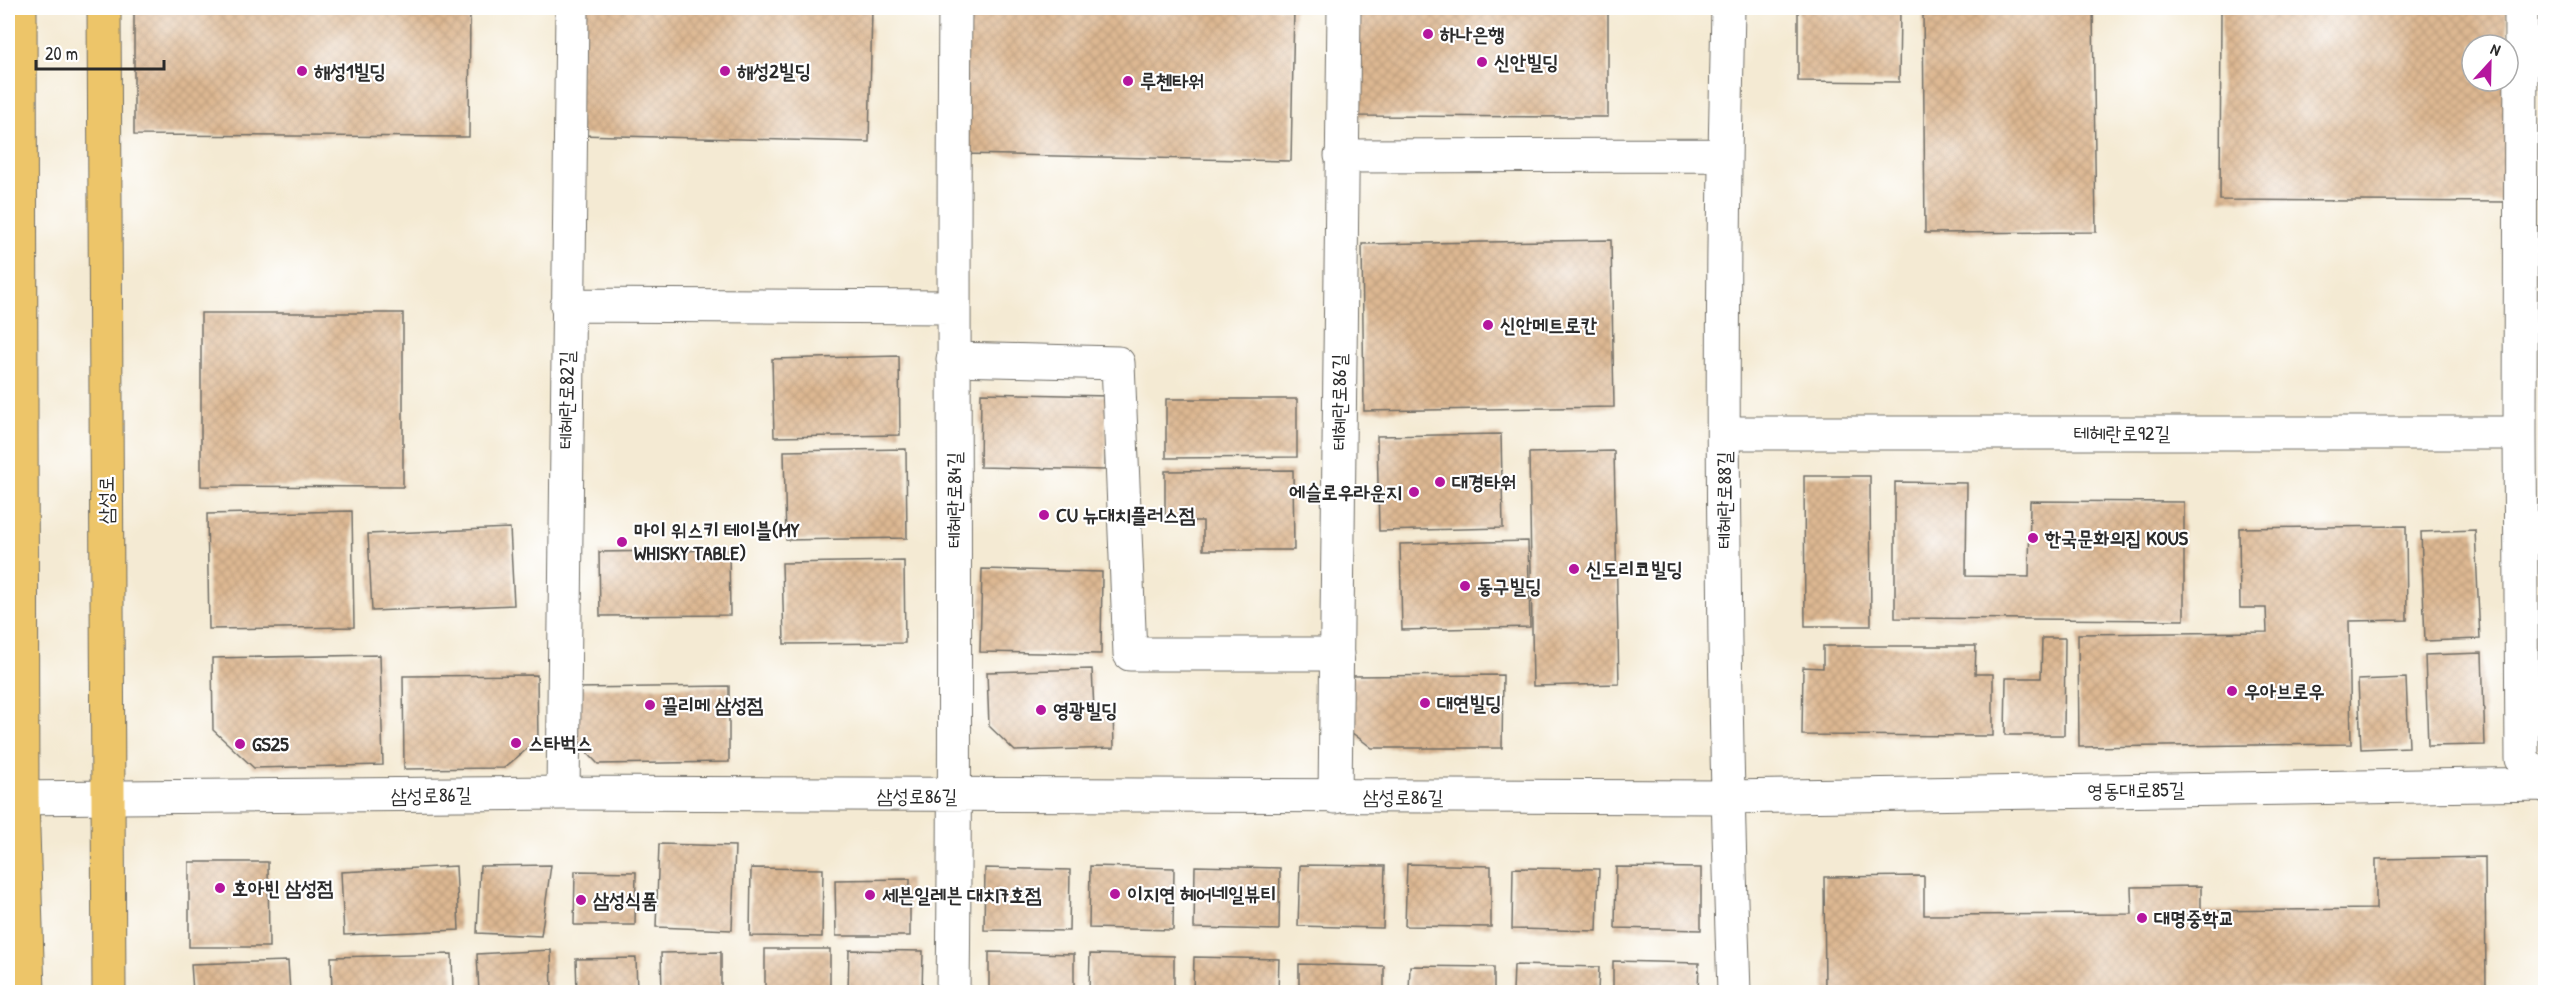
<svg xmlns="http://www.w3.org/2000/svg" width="2553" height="1000" font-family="'Patrick Hand','Poor Story',sans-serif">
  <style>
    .building { fill: url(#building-cross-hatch) }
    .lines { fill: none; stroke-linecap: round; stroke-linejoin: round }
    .minor-casing { stroke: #716e66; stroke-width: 35 }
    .major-casing { stroke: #716e66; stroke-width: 35 }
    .minor { stroke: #fff; stroke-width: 33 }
    .major { stroke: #edc569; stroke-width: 33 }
    .poi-dot { fill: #b5179e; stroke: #fff; stroke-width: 2 }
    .labels { text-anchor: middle; stroke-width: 4.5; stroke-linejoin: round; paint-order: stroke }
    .poi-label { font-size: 20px; font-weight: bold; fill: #2b2b2b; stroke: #fff; text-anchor: start }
    .street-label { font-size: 20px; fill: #2b2b2b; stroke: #fff }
  </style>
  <defs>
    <pattern id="building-cross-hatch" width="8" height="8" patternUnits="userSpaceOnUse" patternTransform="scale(1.5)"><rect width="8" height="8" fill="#ddb892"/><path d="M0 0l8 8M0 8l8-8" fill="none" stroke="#be9e7e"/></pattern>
  </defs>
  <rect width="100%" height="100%" fill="#fff"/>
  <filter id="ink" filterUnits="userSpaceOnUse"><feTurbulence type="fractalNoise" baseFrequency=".0167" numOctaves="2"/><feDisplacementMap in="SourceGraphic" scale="12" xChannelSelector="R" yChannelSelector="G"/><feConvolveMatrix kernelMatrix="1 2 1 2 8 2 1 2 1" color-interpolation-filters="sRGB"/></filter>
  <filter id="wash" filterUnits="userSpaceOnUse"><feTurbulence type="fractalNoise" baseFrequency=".008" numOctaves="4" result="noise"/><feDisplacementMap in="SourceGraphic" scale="24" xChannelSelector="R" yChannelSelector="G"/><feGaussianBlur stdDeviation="1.35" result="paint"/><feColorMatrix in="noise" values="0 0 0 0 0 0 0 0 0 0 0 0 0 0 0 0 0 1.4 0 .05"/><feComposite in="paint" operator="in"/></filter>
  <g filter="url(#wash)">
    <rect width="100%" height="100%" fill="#f4ead3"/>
    <g id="blocks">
      <path class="building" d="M 134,8 L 470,8 L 469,137 L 134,135 Z
        M 581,8 L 872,8 L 869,142 L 578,135 Z
        M 964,8 L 1294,8 L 1291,161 L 962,154 Z
        M 1355,8 L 1608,8 L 1608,117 L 1355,116 Z
        M 1798,8 L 1900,8 L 1899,82 L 1798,81 Z
        M 1923,8 L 2093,8 L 2096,232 L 1925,233 Z
        M 2221,8 L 2507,8 L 2507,45 L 2472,45 L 2472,81 L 2507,81 L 2506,202 L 2220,200 Z
        M 1611,240 L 1614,407 L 1364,411 L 1362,244 Z
        M 201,313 L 403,313 L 403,487 L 201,486 Z
        M 899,356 L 900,435 L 774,437 L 772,359 Z
        M 981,393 L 1107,396 L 1105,470 L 980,467 Z
        M 1166,399 L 1297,399 L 1297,457 L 1166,458 Z
        M 1501,434 L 1503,528 L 1379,531 L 1377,436 Z
        M 906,449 L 907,538 L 786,540 L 784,451 Z
        M 1614,451 L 1619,684 L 1533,686 L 1529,453 Z
        M 1293,470 L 1294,550 L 1203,550 L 1203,521 L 1165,521 L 1165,471 Z
        M 1804,476 L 1870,476 L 1871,626 L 1805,626 Z
        M 1895,482 L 1967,483 L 1966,576 L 2029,577 L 2030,501 L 2184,502 L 2184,620 L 1895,618 Z
        M 352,511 L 354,627 L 209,629 L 207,514 Z
        M 2406,526 L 2407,620 L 2349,621 L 2351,744 L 2079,747 L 2078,634 L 2267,632 L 2266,608 L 2240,608 L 2239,528 Z
        M 510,528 L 514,605 L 372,611 L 368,534 Z
        M 2475,530 L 2480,639 L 2425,641 L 2421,532 Z
        M 1528,541 L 1530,627 L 1402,630 L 1400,544 Z
        M 729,550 L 730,615 L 600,616 L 599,552 Z
        M 904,561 L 905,643 L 784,644 L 782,563 Z
        M 982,569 L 1102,572 L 1101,654 L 980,652 Z
        M 2042,638 L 2065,638 L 2064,735 L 2005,735 L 2006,678 L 2041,678 Z
        M 1823,646 L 1976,646 L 1975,674 L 1993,674 L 1993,736 L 1802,735 L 1803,667 L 1823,668 Z
        M 2482,653 L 2485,745 L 2428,746 L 2425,655 Z
        M 380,655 L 383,765 L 254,768 L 213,730 L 212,658 Z
        M 1092,669 L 1094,710 L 1113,710 L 1114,748 L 1015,751 L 989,726 L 987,672 Z
        M 537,675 L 538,740 L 504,768 L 404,769 L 403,676 Z
        M 1503,675 L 1502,748 L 1372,748 L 1347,729 L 1349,676 Z
        M 2406,678 L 2409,747 L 2361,749 L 2358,680 Z
        M 729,686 L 729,762 L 598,764 L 576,741 L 575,688 Z
        M 659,844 L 735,846 L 732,930 L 656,927 Z
        M 2485,857 L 2486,992 L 2395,992 L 2395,988 L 1825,992 L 1824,877 L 1924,876 L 1924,915 L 2132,914 L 2131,887 L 2201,886 L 2201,911 L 2376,909 L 2376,859 Z
        M 189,862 L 268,862 L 269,947 L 189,947 Z
        M 1407,864 L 1491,866 L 1491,927 L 1405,926 Z
        M 551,865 L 541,936 L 477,933 L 480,866 Z
        M 1300,865 L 1385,866 L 1383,928 L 1298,926 Z
        M 456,866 L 459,930 L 344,935 L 341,872 Z
        M 1090,866 L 1174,868 L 1173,930 L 1089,928 Z
        M 1195,866 L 1280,868 L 1279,930 L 1194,928 Z
        M 1616,867 L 1701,868 L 1701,930 L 1615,928 Z
        M 751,868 L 823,869 L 822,937 L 750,936 Z
        M 985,868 L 1070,870 L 1069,931 L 984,930 Z
        M 1513,868 L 1599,869 L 1597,931 L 1512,929 Z
        M 575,871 L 636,872 L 635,925 L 574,925 Z
        M 910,879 L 910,936 L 836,936 L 835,880 Z
        M 765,949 L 830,949 L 830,992 L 765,992 Z
        M 551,950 L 552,992 L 479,992 L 477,954 Z
        M 849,950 L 923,951 L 922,992 L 848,992 Z
        M 721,952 L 721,992 L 662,992 L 661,953 Z
        M 989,952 L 1074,954 L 1074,992 L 989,992 Z
        M 452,954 L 453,992 L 332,992 L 331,957 Z
        M 1090,954 L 1174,956 L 1174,992 L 1089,992 Z
        M 1194,957 L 1279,959 L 1278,992 L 1193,992 Z
        M 636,958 L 637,992 L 577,992 L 576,959 Z
        M 288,961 L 290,992 L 193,992 L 191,964 Z
        M 1613,961 L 1699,963 L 1698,992 L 1613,992 Z
        M 1299,964 L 1384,966 L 1384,992 L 1299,992 Z
        M 1514,965 L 1599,967 L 1598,992 L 1513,992 Z
        M 1410,966 L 1494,967 L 1494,992 L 1409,992 Z"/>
    </g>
  </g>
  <g filter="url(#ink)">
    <use href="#blocks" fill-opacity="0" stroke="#716e66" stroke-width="1.5"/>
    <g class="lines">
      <g class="minor-casing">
        <path id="minor" d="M 1728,8 C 1720,336 1722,664 1734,992
          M 2521,8 L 2520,433 L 2522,759 L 2546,786
          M 1341,156 L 1724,155
          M 567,305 L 952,307
          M 953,359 L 1118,363 L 1130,654 L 1337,654
          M 1724,433 L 2520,433
          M 563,793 L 572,8
          M 1335,797 L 1344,8
          M 8,798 L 563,793 L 1727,797 L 2546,784
          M 953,992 C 957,664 952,336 955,8"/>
      </g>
      <g class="major-casing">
        <path id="major" d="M 20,8 L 22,798 L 28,992
          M 104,8 L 109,992"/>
      </g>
      <use href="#minor" class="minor"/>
      <use href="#major" class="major"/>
    </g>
  </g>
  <g class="poi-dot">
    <circle cx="1428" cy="34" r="6"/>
    <circle cx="1482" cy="62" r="6"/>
    <circle cx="302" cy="71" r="6"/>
    <circle cx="725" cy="71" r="6"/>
    <circle cx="1128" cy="81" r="6"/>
    <circle cx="1488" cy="325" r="6"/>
    <circle cx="1440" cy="482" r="6"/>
    <circle cx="1414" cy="492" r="6"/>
    <circle cx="1044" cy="515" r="6"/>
    <circle cx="2033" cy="538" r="6"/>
    <circle cx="622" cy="542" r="6"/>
    <circle cx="1574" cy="569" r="6"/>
    <circle cx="1465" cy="586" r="6"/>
    <circle cx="2232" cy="691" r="6"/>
    <circle cx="1425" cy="703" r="6"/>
    <circle cx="650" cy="705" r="6"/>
    <circle cx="1041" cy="710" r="6"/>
    <circle cx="516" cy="743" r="6"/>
    <circle cx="240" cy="744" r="6"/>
    <circle cx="220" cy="888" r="6"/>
    <circle cx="1115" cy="894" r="6"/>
    <circle cx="870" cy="895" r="6"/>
    <circle cx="581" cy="900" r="6"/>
    <circle cx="2142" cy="918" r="6"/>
  </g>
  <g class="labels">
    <g class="poi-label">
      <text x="1440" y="41">하나은행</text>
      <text x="1494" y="69">신안빌딩</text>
      <text x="314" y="78">해성1빌딩</text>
      <text x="737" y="78">해성2빌딩</text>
      <text x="1140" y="88">루첸타워</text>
      <text x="1500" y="332">신안메트로칸</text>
      <text x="1452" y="489">대경타워</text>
      <text x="1402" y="499" text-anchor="end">에슬로우라운지</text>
      <text x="1056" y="522">CU 뉴대치플러스점</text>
      <text x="634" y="537">마이 위스키 테이블(MY<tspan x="634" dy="23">WHISKY TABLE)</tspan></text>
      <text x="2045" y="545">한국문화의집 KOUS</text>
      <text x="1586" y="576">신도리코빌딩</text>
      <text x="1477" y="593">동구빌딩</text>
      <text x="2244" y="698">우아브로우</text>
      <text x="1437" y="710">대연빌딩</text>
      <text x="662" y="712">끌리메 삼성점</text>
      <text x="1053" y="717">영광빌딩</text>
      <text x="528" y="750">스타벅스</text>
      <text x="252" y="751">GS25</text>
      <text x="232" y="895">호아빈 삼성점</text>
      <text x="1127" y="901">이지연 헤어네일뷰티</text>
      <text x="882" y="902">세븐일레븐 대치7호점</text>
      <text x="593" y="907">삼성식품</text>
      <text x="2154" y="925">대명중학교</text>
    </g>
    <g class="street-label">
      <text transform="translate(566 400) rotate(-89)" y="7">테헤란로82길</text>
      <text transform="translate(1339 402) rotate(-90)" y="7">테헤란로86길</text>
      <text x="2122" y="440">테헤란로92길</text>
      <text transform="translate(106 500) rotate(-90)" y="7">삼성로</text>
      <text transform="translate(954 500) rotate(-90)" y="7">테헤란로84길</text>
      <text transform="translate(1724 500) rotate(-90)" y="7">테헤란로88길</text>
      <text transform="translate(2136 790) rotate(-1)" y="7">영동대로85길</text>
      <text transform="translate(431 795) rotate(-1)" y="7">삼성로86길</text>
      <text x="917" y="803">삼성로86길</text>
      <text x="1403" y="804">삼성로86길</text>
    </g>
  </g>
  <rect width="2553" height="1000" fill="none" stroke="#fff" stroke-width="30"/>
  <g transform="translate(2490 63) rotate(22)"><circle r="28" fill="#ffffff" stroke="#aaaaaa" stroke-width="1.5"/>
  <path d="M0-4.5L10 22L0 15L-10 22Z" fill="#b5179e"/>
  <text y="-9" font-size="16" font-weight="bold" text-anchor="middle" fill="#2b2b2b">N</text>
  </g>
  <path d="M36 60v9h128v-9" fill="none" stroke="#2b2b2b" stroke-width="3"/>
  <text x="45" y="60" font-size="18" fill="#2b2b2b" stroke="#ffffff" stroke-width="4.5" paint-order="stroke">20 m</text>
</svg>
